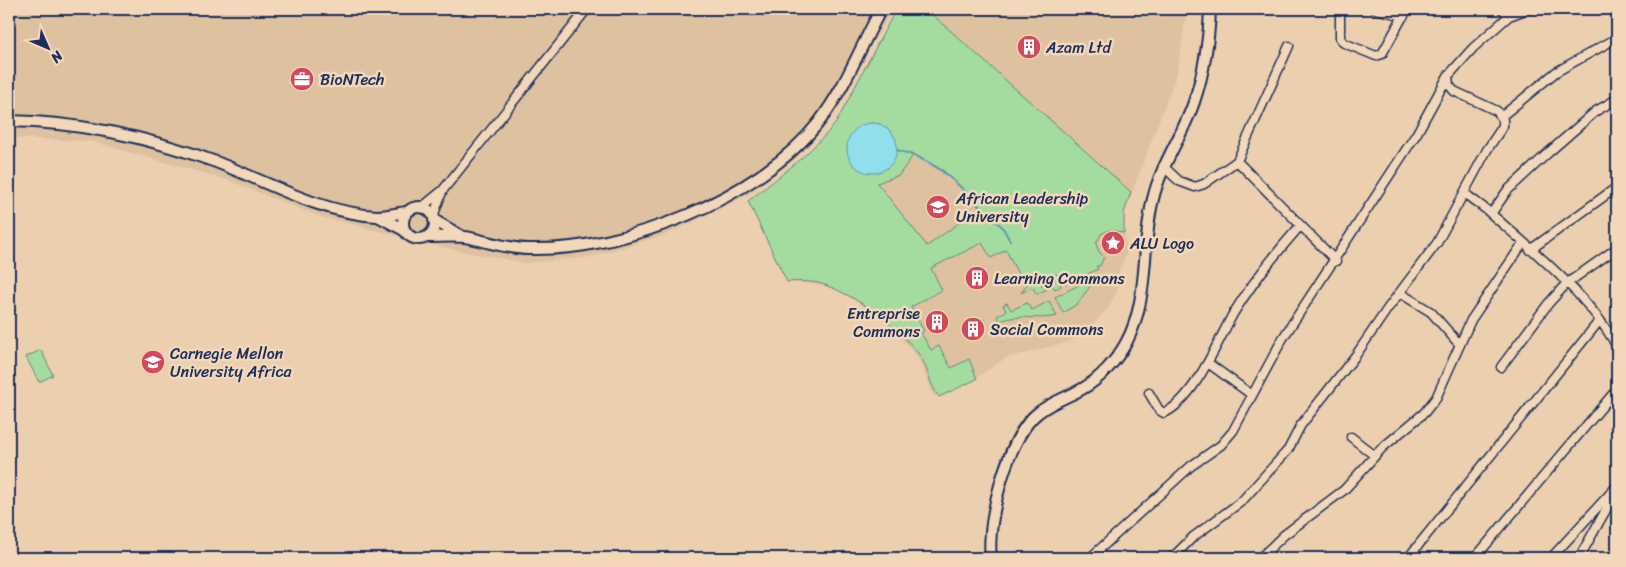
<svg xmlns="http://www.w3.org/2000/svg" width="1626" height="567" font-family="Sriracha,sans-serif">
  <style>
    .built { fill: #dec19f }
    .green { fill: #a4dca0; stroke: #60867f; fill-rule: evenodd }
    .water { fill: #8fdfec; stroke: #6199b3 }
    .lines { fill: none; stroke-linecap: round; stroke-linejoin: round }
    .stream { stroke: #6199b3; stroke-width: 2 }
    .minor-casing { stroke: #1b2f5e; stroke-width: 11 }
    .secondary-casing { stroke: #1b2f5e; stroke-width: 14 }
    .minor { stroke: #f2d8b9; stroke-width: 8 }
    .secondary { stroke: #f2d8b9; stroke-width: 10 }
    .labels { text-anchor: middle; stroke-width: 5; stroke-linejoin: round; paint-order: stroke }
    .poi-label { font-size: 16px; fill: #1b2f5e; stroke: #f2d8b9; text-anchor: start }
  </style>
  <rect width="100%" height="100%" fill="#ebcfae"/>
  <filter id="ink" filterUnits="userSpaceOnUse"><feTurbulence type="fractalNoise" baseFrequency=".02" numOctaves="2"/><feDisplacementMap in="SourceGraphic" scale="10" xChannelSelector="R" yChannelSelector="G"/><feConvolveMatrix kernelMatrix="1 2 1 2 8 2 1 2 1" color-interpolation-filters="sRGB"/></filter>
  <g filter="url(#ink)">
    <path class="built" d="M 9,9 L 894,9 L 860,62 L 831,118 L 796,159 L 746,196 L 668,234 L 590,257 L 527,263 L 459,251 L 318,216 L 228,180 L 90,141 L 9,138 Z
      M 896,9 L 1187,9 L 1177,73 L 1124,213 L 1123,229 L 1127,251 L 1114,284 L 1119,287 L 1109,307 L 1085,333 L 1069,342 L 1006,358 L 979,376 L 934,396 L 917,356 L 880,316 L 840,291 L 823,285 L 787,282 L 748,201 L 791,168 L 823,139 L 836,123 Z"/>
    <path class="green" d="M 896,9 L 926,9 L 1131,192 L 1124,213 L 1124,233 L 1109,230 L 1101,234 L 1096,244 L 1099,252 L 1104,257 L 1100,266 L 1096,266 L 1098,269 L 1066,284 L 1062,276 L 1055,274 L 1046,279 L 1044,274 L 1038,278 L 1043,287 L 1057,279 L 1061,286 L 1055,289 L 1053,286 L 1037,294 L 1032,287 L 1021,293 L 1030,280 L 1014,281 L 1019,276 L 1006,250 L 991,258 L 982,243 L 931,268 L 942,290 L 911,307 L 924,331 L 921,333 L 931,350 L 939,346 L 951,368 L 969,359 L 977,379 L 939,397 C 929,385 929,369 920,356 C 900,328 857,296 825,285 C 813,281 799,281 787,282 L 748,201 C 779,177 811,153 836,123 ZM 872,123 L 880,124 L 847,149 C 849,134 857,125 872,123 ZM 914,154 L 944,171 L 981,207 L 927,246 L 877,183 L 899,175 Z
      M 1099,275 L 1102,283 L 1094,281 L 1077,304 L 1063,313 L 1055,297 Z
      M 1049,301 L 1057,316 C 1037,321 1019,313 1000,321 L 997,316 L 1006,311 L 1003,305 L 1007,303 L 1011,310 L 1027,303 L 1032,310 Z
      M 41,350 L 53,375 L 39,382 L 26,357 Z"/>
    <path class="water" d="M847 148a25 25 0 1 1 50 0a25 25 0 1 1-50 0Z"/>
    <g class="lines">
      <path class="stream" d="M 897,150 C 931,159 949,175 973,199 C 978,204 983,214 988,217 C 1002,225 1002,225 1010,241"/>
      <g class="minor-casing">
        <path id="minor" d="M 1340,9 L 1340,38 L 1344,43 L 1376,56 L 1382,54 L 1407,9
          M 1375,9 L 1404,16
          M 1502,9 L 1509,16 L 1528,9
          M 1502,116 L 1556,72 L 1617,38
          M 1237,161 L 1336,261
          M 1163,166 L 1179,181 L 1195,187 L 1204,184 L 1237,161 L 1289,46
          M 1465,193 C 1472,200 1481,205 1489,212 C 1532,250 1590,296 1617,347
          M 421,208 L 443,190 L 587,9
          M 1491,214 L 1507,191 L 1548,153 L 1596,111 L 1617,99
          M 433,217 L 442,192
          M 1530,250 L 1617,187
          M 1400,293 L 1431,312 L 1460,345
          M 1208,363 L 1252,395
          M 1501,367 L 1548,304 L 1566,284 L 1617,248
          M 1149,393 L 1159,410 L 1164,413 C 1194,400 1218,341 1233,314 C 1252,283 1276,253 1300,226
          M 1351,437 L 1375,456
          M 1090,558 L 1191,466 L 1221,445 L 1233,431 L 1283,338 L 1417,133 L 1448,76 L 1473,48 L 1509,16
          M 1172,558 L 1193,537 L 1242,501 L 1288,450 L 1301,425 L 1356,355 L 1388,308 L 1437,243 L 1487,150 L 1503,126 L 1503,120 L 1497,111 L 1454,91 L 1449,85 L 1448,76
          M 1260,558 L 1284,535 L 1344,490 L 1382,448 L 1424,413 L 1436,398 L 1471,320 L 1523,243
          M 1408,558 L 1600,320
          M 1475,558 L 1617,389
          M 1551,558 L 1617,486
          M 1579,558 L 1616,492"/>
      </g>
      <g class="secondary-casing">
        <path id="secondary" d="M 9,121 C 81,122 148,137 216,162 C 268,182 320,213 377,216 C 387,216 398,213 407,212
          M403 223a16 16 0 1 1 32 0a16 16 0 1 1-32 0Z
          M 378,216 L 404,230
          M 434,220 L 463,237
          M 427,237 C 440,237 453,236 465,237 C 487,241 507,249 529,249 C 623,252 760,198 819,122 C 845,88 861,46 881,9
          M 991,558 C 986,522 1008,434 1039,412 C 1052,402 1068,397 1082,389 C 1100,379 1116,361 1126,343 C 1150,299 1141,246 1153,199 C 1161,164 1183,135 1194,102 C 1204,72 1209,40 1210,9"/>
      </g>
      <use href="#minor" class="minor"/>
      <use href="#secondary" class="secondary"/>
    </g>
  </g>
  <defs>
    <g id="building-disc" transform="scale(1.25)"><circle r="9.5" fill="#d1495b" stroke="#f2d8b9"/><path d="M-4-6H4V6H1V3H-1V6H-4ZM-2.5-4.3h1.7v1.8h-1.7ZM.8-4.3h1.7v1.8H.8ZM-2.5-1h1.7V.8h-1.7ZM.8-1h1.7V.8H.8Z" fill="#fff"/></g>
    <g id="office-disc" transform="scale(1.25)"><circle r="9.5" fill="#d1495b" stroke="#f2d8b9"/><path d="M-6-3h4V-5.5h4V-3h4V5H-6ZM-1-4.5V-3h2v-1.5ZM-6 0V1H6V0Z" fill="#fff"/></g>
    <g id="university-disc" transform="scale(1.25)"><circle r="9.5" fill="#d1495b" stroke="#f2d8b9"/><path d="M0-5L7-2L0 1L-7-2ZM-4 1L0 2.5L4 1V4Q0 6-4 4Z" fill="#fff"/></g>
    <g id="sight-disc" transform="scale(1.25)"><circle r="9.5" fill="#d1495b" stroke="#f2d8b9"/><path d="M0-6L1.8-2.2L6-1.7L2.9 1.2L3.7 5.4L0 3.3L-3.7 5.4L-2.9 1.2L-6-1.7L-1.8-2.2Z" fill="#fff"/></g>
  </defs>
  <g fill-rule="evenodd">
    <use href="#building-disc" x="1029" y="47"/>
    <use href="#office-disc" x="302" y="79"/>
    <use href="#university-disc" x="938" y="207"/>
    <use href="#sight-disc" x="1113" y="243"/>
    <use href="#building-disc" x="977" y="278"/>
    <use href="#building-disc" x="937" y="322"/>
    <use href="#building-disc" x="973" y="329"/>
    <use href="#university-disc" x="153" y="362"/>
  </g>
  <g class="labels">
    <g class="poi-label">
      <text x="1046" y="53">Azam Ltd</text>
      <text x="320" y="85">BioNTech</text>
      <text x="956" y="204">African Leadership<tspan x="956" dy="18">University</tspan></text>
      <text x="1130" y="249">ALU Logo</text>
      <text x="994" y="284">Learning Commons</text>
      <text x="920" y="319" text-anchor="end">Entreprise<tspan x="920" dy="18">Commons</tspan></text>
      <text x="990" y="335">Social Commons</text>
      <text x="170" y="359">Carnegie Mellon<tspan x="170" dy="18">University Africa</tspan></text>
    </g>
  </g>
  <rect width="1626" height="567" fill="none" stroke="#f2d8b9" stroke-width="30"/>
  <rect x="15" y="15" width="1596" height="537" fill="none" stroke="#1b2f5e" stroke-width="2" filter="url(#ink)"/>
  <g transform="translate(48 48) rotate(135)" stroke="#f2d8b9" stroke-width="4" paint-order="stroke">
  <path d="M0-4L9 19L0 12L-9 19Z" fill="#1b2f5e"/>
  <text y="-8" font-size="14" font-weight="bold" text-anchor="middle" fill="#1b2f5e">N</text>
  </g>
</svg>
